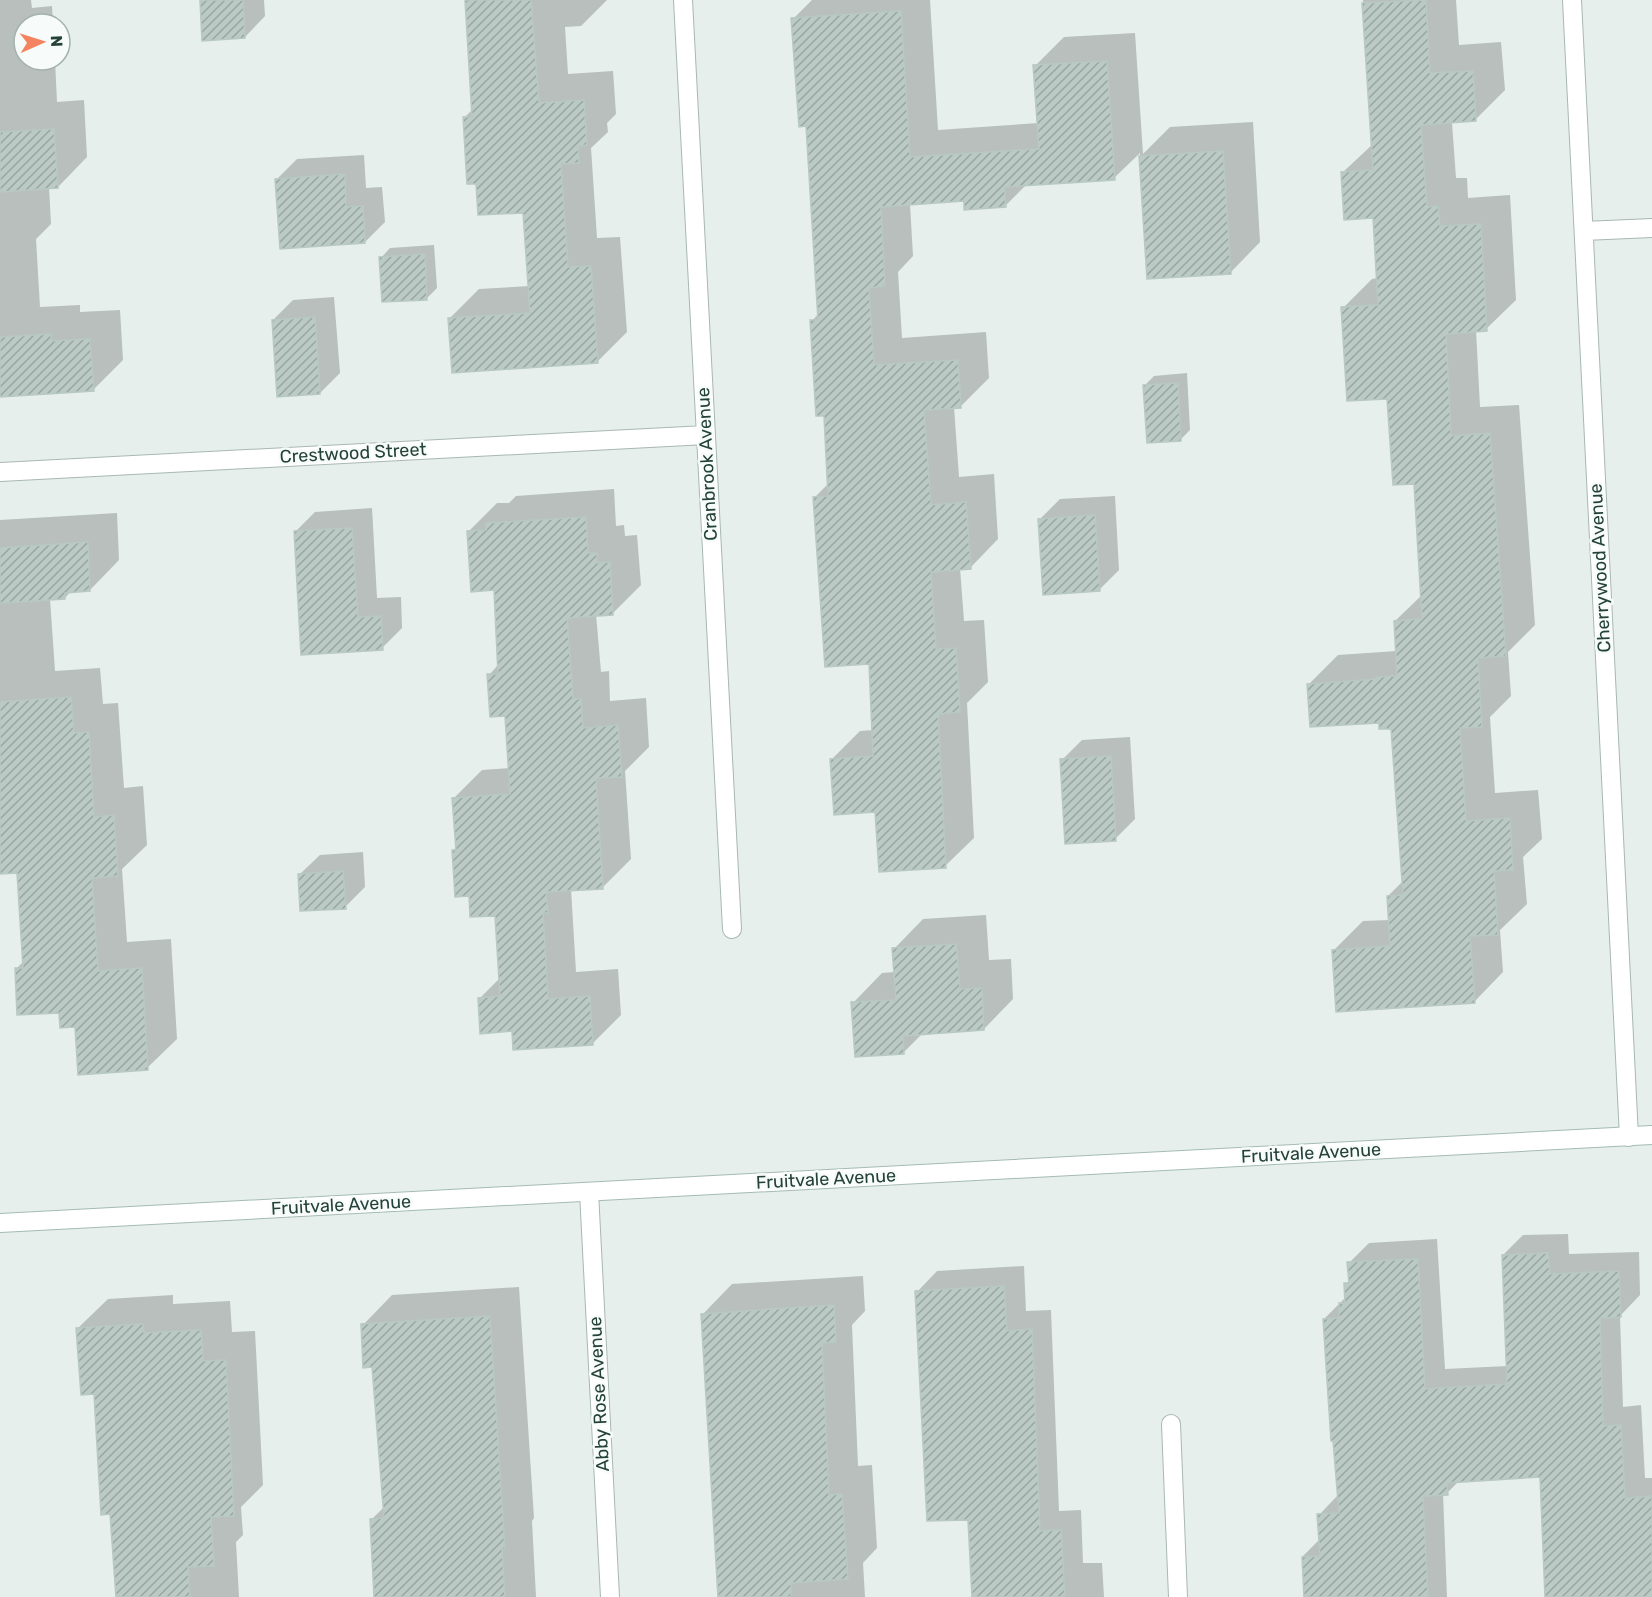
<svg xmlns="http://www.w3.org/2000/svg" width="1652" height="1597" font-family="Rubik,sans-serif">
  <style>
    .shadow { fill: #0003 }
    .building { fill: url(#building-hatch); stroke: #b8c9c2; stroke-width: 1.5 }
    .lines { fill: none; stroke-linecap: round; stroke-linejoin: round }
    .minor-casing { stroke: #a8b8b2; stroke-width: 20 }
    .secondary-casing { stroke: #a4bbb3; stroke-width: 20 }
    .minor { stroke: #fff; stroke-width: 18 }
    .secondary { stroke: #fff; stroke-width: 18 }
    .labels { text-anchor: middle; stroke-width: 5; stroke-linejoin: round; paint-order: stroke }
    .street-label { font-size: 18px; fill: #24423a; stroke: #f7fbf9 }
  </style>
  <defs>
    <pattern id="building-hatch" width="6" height="6" patternUnits="userSpaceOnUse" patternTransform="scale(1.5)"><rect width="6" height="6" fill="#bbcac4"/><path d="M-1 1l2-2M0 6l6-6M5 7l2-2" fill="none" stroke="#98a6a0"/></pattern>
  </defs>
  <rect width="100%" height="100%" fill="#e6efeb"/>
  <path class="shadow" d="M 0,0 L 31,0 L 32,8 L 52,6 L 53,24 L 24,24 L 24,60 L 55,60 L 57,102 L 84,100 L 87,157 L 58,187 L 49,187 L 51,224 L 36,239 L 40,307 L 80,305 L 80,312 L 120,310 L 123,360 L 93,390 L 0,396 Z
    M 201,0 L 264,0 L 265,16 L 245,37 Z
    M 467,0 L 607,0 L 581,26 L 565,27 L 568,74 L 613,71 L 616,114 L 607,123 L 608,132 L 591,148 L 597,238 L 620,237 L 627,332 L 597,362 L 450,318 L 479,289 L 530,286 L 524,211 L 477,182 L 464,118 L 473,109 Z
    M 812,0 L 930,0 L 938,130 L 1039,123 L 1035,66 L 1064,37 L 1135,33 L 1143,154 L 1170,127 L 1253,122 L 1260,242 L 1231,272 L 1148,277 L 1140,153 L 1114,178 L 1027,184 L 1005,206 L 965,199 L 910,204 L 913,256 L 898,272 L 902,338 L 986,332 L 989,378 L 961,406 L 954,407 L 959,477 L 994,474 L 998,539 L 970,568 L 960,568 L 964,621 L 984,620 L 988,682 L 967,703 L 974,838 L 945,866 L 876,811 L 832,759 L 860,731 L 874,730 L 870,662 L 814,498 L 829,483 L 825,414 L 812,321 L 819,313 L 808,124 L 793,19 Z
    M 1363,0 L 1456,0 L 1459,45 L 1501,42 L 1505,90 L 1475,120 L 1452,123 L 1456,178 L 1467,178 L 1468,198 L 1510,195 L 1516,300 L 1486,329 L 1476,330 L 1480,407 L 1519,405 L 1535,625 L 1508,652 L 1511,696 L 1490,717 L 1495,793 L 1538,790 L 1542,839 L 1523,857 L 1527,904 L 1500,930 L 1503,972 L 1474,1002 L 1333,951 L 1363,921 L 1390,920 L 1388,896 L 1403,881 L 1393,727 L 1308,685 L 1338,655 L 1397,651 L 1395,621 L 1422,595 L 1415,482 L 1389,397 L 1343,308 L 1372,279 L 1378,278 L 1374,217 L 1342,173 L 1373,144 Z
    M 364,155 L 366,188 L 382,187 L 385,222 L 365,242 L 277,179 L 297,159 Z
    M 434,245 L 437,288 L 427,298 L 381,258 L 390,248 Z
    M 334,297 L 340,373 L 320,393 L 273,320 L 293,300 Z
    M 1187,373 L 1190,430 L 1180,440 L 1144,386 L 1154,376 Z
    M 614,489 L 616,526 L 624,525 L 625,536 L 637,535 L 641,585 L 613,613 L 596,614 L 601,672 L 609,671 L 610,701 L 646,698 L 649,747 L 625,771 L 631,859 L 603,887 L 571,889 L 576,972 L 618,969 L 621,1015 L 593,1043 L 513,1030 L 480,998 L 500,978 L 496,914 L 470,895 L 453,850 L 457,847 L 454,798 L 482,770 L 510,768 L 506,715 L 489,675 L 499,664 L 495,589 L 469,531 L 497,503 L 509,503 L 516,496 Z
    M 1115,496 L 1119,570 L 1099,590 L 1040,519 L 1060,499 Z
    M 372,508 L 377,598 L 401,597 L 402,628 L 382,648 L 302,653 L 295,532 L 315,512 Z
    M 117,513 L 119,560 L 90,590 L 71,591 L 65,598 L 50,599 L 55,671 L 100,668 L 103,704 L 118,703 L 124,788 L 143,786 L 147,845 L 122,869 L 127,942 L 171,939 L 177,1039 L 147,1068 L 77,1025 L 16,969 L 24,961 L 18,872 L 0,873 L 0,520 Z
    M 1130,737 L 1135,819 L 1115,839 L 1062,760 L 1082,740 Z
    M 363,852 L 365,887 L 345,907 L 299,875 L 320,855 Z
    M 986,915 L 989,960 L 1011,959 L 1013,999 L 984,1029 L 923,1033 L 903,1053 L 853,1003 L 882,973 L 895,972 L 894,949 L 923,919 Z
    M 1568,1234 L 1569,1254 L 1639,1252 L 1640,1295 L 1620,1316 L 1623,1407 L 1641,1405 L 1645,1478 L 1652,1478 L 1652,1597 L 1546,1597 L 1541,1475 L 1460,1480 L 1447,1493 L 1443,1493 L 1447,1597 L 1304,1597 L 1302,1557 L 1320,1539 L 1319,1515 L 1339,1494 L 1324,1319 L 1346,1297 L 1346,1284 L 1350,1280 L 1349,1263 L 1369,1243 L 1437,1239 L 1445,1369 L 1508,1366 L 1503,1255 L 1523,1235 Z
    M 1024,1266 L 1026,1311 L 1051,1310 L 1059,1511 L 1081,1510 L 1083,1563 L 1102,1563 L 1104,1597 L 973,1597 L 969,1518 L 917,1292 L 937,1271 Z
    M 863,1276 L 865,1311 L 852,1325 L 858,1466 L 872,1465 L 877,1548 L 863,1563 L 865,1597 L 720,1597 L 703,1314 L 732,1284 Z
    M 519,1287 L 534,1518 L 532,1521 L 536,1597 L 376,1597 L 371,1520 L 385,1506 L 374,1366 L 363,1325 L 392,1295 Z
    M 173,1295 L 173,1304 L 230,1301 L 232,1332 L 255,1331 L 263,1485 L 241,1507 L 243,1535 L 236,1542 L 239,1597 L 117,1597 L 111,1513 L 95,1392 L 78,1328 L 108,1299 Z"/>
  <path class="building" d="M 200,0 L 243,0 L 245,38 L 202,41 Z
    M 465,0 L 531,0 L 539,103 L 584,100 L 587,145 L 578,146 L 579,163 L 561,164 L 568,267 L 591,266 L 598,363 L 452,373 L 448,318 L 530,313 L 523,213 L 478,215 L 476,184 L 467,184 L 463,117 L 472,117 Z
    M 1426,0 L 1430,73 L 1473,71 L 1476,121 L 1421,125 L 1427,207 L 1438,206 L 1440,226 L 1481,224 L 1487,331 L 1446,334 L 1451,436 L 1490,433 L 1506,656 L 1478,658 L 1482,727 L 1460,728 L 1466,821 L 1510,818 L 1513,870 L 1494,871 L 1498,935 L 1470,936 L 1475,1003 L 1336,1012 L 1332,950 L 1390,946 L 1387,896 L 1403,895 L 1391,729 L 1379,729 L 1379,723 L 1310,727 L 1307,684 L 1376,679 L 1376,677 L 1397,676 L 1394,621 L 1422,619 L 1414,484 L 1393,485 L 1387,399 L 1347,401 L 1341,307 L 1378,305 L 1373,218 L 1344,220 L 1341,172 L 1373,170 L 1362,3 Z
    M 901,11 L 910,157 L 1039,149 L 1033,65 L 1107,61 L 1115,180 L 1004,187 L 1006,207 L 964,210 L 964,201 L 881,207 L 885,286 L 869,288 L 874,365 L 958,360 L 961,408 L 924,410 L 931,505 L 966,502 L 971,569 L 931,572 L 936,649 L 956,648 L 960,712 L 938,714 L 946,868 L 879,872 L 875,812 L 834,815 L 830,759 L 873,756 L 869,664 L 825,667 L 813,497 L 828,496 L 824,416 L 816,416 L 810,320 L 818,320 L 806,126 L 799,127 L 791,18 Z
    M 54,129 L 58,188 L 0,192 L 0,132 Z
    M 1223,151 L 1231,274 L 1147,279 L 1139,156 Z
    M 345,174 L 346,207 L 363,206 L 365,243 L 280,249 L 275,179 Z
    M 425,254 L 427,300 L 382,302 L 379,257 Z
    M 315,317 L 320,394 L 277,397 L 272,320 Z
    M 51,334 L 51,341 L 90,339 L 94,391 L 0,397 L 0,337 Z
    M 1178,383 L 1181,441 L 1147,443 L 1143,385 Z
    M 1095,515 L 1100,591 L 1043,595 L 1038,519 Z
    M 586,517 L 588,553 L 597,553 L 597,563 L 610,562 L 613,615 L 567,618 L 573,699 L 581,699 L 583,728 L 618,725 L 622,777 L 596,778 L 603,889 L 546,892 L 548,913 L 543,913 L 548,999 L 590,996 L 593,1045 L 513,1050 L 512,1031 L 480,1034 L 478,998 L 500,996 L 495,916 L 470,917 L 469,896 L 455,897 L 452,850 L 456,850 L 452,798 L 510,794 L 505,716 L 490,717 L 487,674 L 498,674 L 494,590 L 471,592 L 467,531 L 486,530 L 486,523 Z
    M 352,528 L 358,617 L 381,616 L 383,650 L 301,655 L 294,531 Z
    M 88,542 L 90,591 L 65,593 L 65,599 L 0,603 L 0,548 Z
    M 71,697 L 74,733 L 89,732 L 94,817 L 114,815 L 118,876 L 92,878 L 98,971 L 142,968 L 148,1070 L 78,1075 L 75,1027 L 60,1028 L 59,1013 L 17,1015 L 15,968 L 23,968 L 17,873 L 0,874 L 0,702 Z
    M 1111,756 L 1116,841 L 1065,844 L 1060,759 Z
    M 343,871 L 346,909 L 300,911 L 298,874 Z
    M 956,944 L 960,989 L 982,988 L 984,1030 L 903,1036 L 904,1054 L 855,1057 L 851,1002 L 896,1000 L 892,948 Z
    M 1548,1253 L 1550,1274 L 1619,1271 L 1621,1317 L 1600,1318 L 1603,1426 L 1621,1425 L 1625,1498 L 1652,1496 L 1652,1597 L 1545,1597 L 1540,1477 L 1447,1483 L 1448,1495 L 1423,1496 L 1428,1597 L 1304,1597 L 1302,1557 L 1320,1556 L 1317,1514 L 1339,1513 L 1333,1441 L 1331,1441 L 1323,1319 L 1339,1318 L 1339,1303 L 1345,1304 L 1344,1283 L 1349,1283 L 1347,1262 L 1418,1259 L 1425,1389 L 1441,1388 L 1507,1384 L 1502,1255 Z
    M 1004,1286 L 1007,1331 L 1032,1329 L 1040,1531 L 1061,1530 L 1065,1597 L 972,1597 L 968,1520 L 927,1521 L 915,1291 Z
    M 834,1305 L 836,1342 L 822,1343 L 829,1495 L 842,1494 L 848,1579 L 791,1583 L 791,1597 L 718,1597 L 701,1314 Z
    M 490,1316 L 505,1549 L 502,1549 L 505,1597 L 374,1597 L 370,1519 L 384,1518 L 372,1367 L 363,1368 L 361,1324 Z
    M 143,1324 L 144,1333 L 201,1330 L 203,1361 L 226,1360 L 234,1516 L 211,1517 L 214,1566 L 188,1567 L 190,1597 L 116,1597 L 110,1514 L 101,1515 L 94,1394 L 81,1395 L 76,1328 Z"/>
  <g class="lines">
    <g class="minor-casing">
      <path id="minor" d="M 683,0 L 732,929
        M 1572,0 L 1629,1137
        M 1584,231 L 1652,228
        M 0,472 L 706,435
        M 589,1192 L 610,1597
        M 1171,1424 L 1178,1597"/>
    </g>
    <g class="secondary-casing">
      <path id="secondary" d="M 0,1223 L 1652,1135"/>
    </g>
    <use href="#minor" class="minor"/>
    <use href="#secondary" class="secondary"/>
  </g>
  <g class="labels">
    <g class="street-label">
      <text transform="translate(353 453) rotate(-3)" y="6">Crestwood Street</text>
      <text transform="translate(707 464) rotate(-93)" y="6">Cranbrook Avenue</text>
      <text transform="translate(1600 568) rotate(-93)" y="6">Cherrywood Avenue</text>
      <text transform="translate(1311 1153) rotate(-3)" y="6">Fruitvale Avenue</text>
      <text transform="translate(826 1179) rotate(-3)" y="6">Fruitvale Avenue</text>
      <text transform="translate(341 1205) rotate(-3)" y="6">Fruitvale Avenue</text>
      <text transform="translate(599 1394) rotate(-93)" y="6">Abby Rose Avenue</text>
    </g>
  </g>
  <g transform="translate(42 42) rotate(87)"><circle r="28" fill="#f7fbf9" stroke="#a3b1ad" stroke-width="1.5"/>
  <path d="M0-4.5L10 22L0 15L-10 22Z" fill="#f4845f"/>
  <text y="-9" font-size="16" font-weight="bold" text-anchor="middle" fill="#24423a">N</text>
  </g>
</svg>
